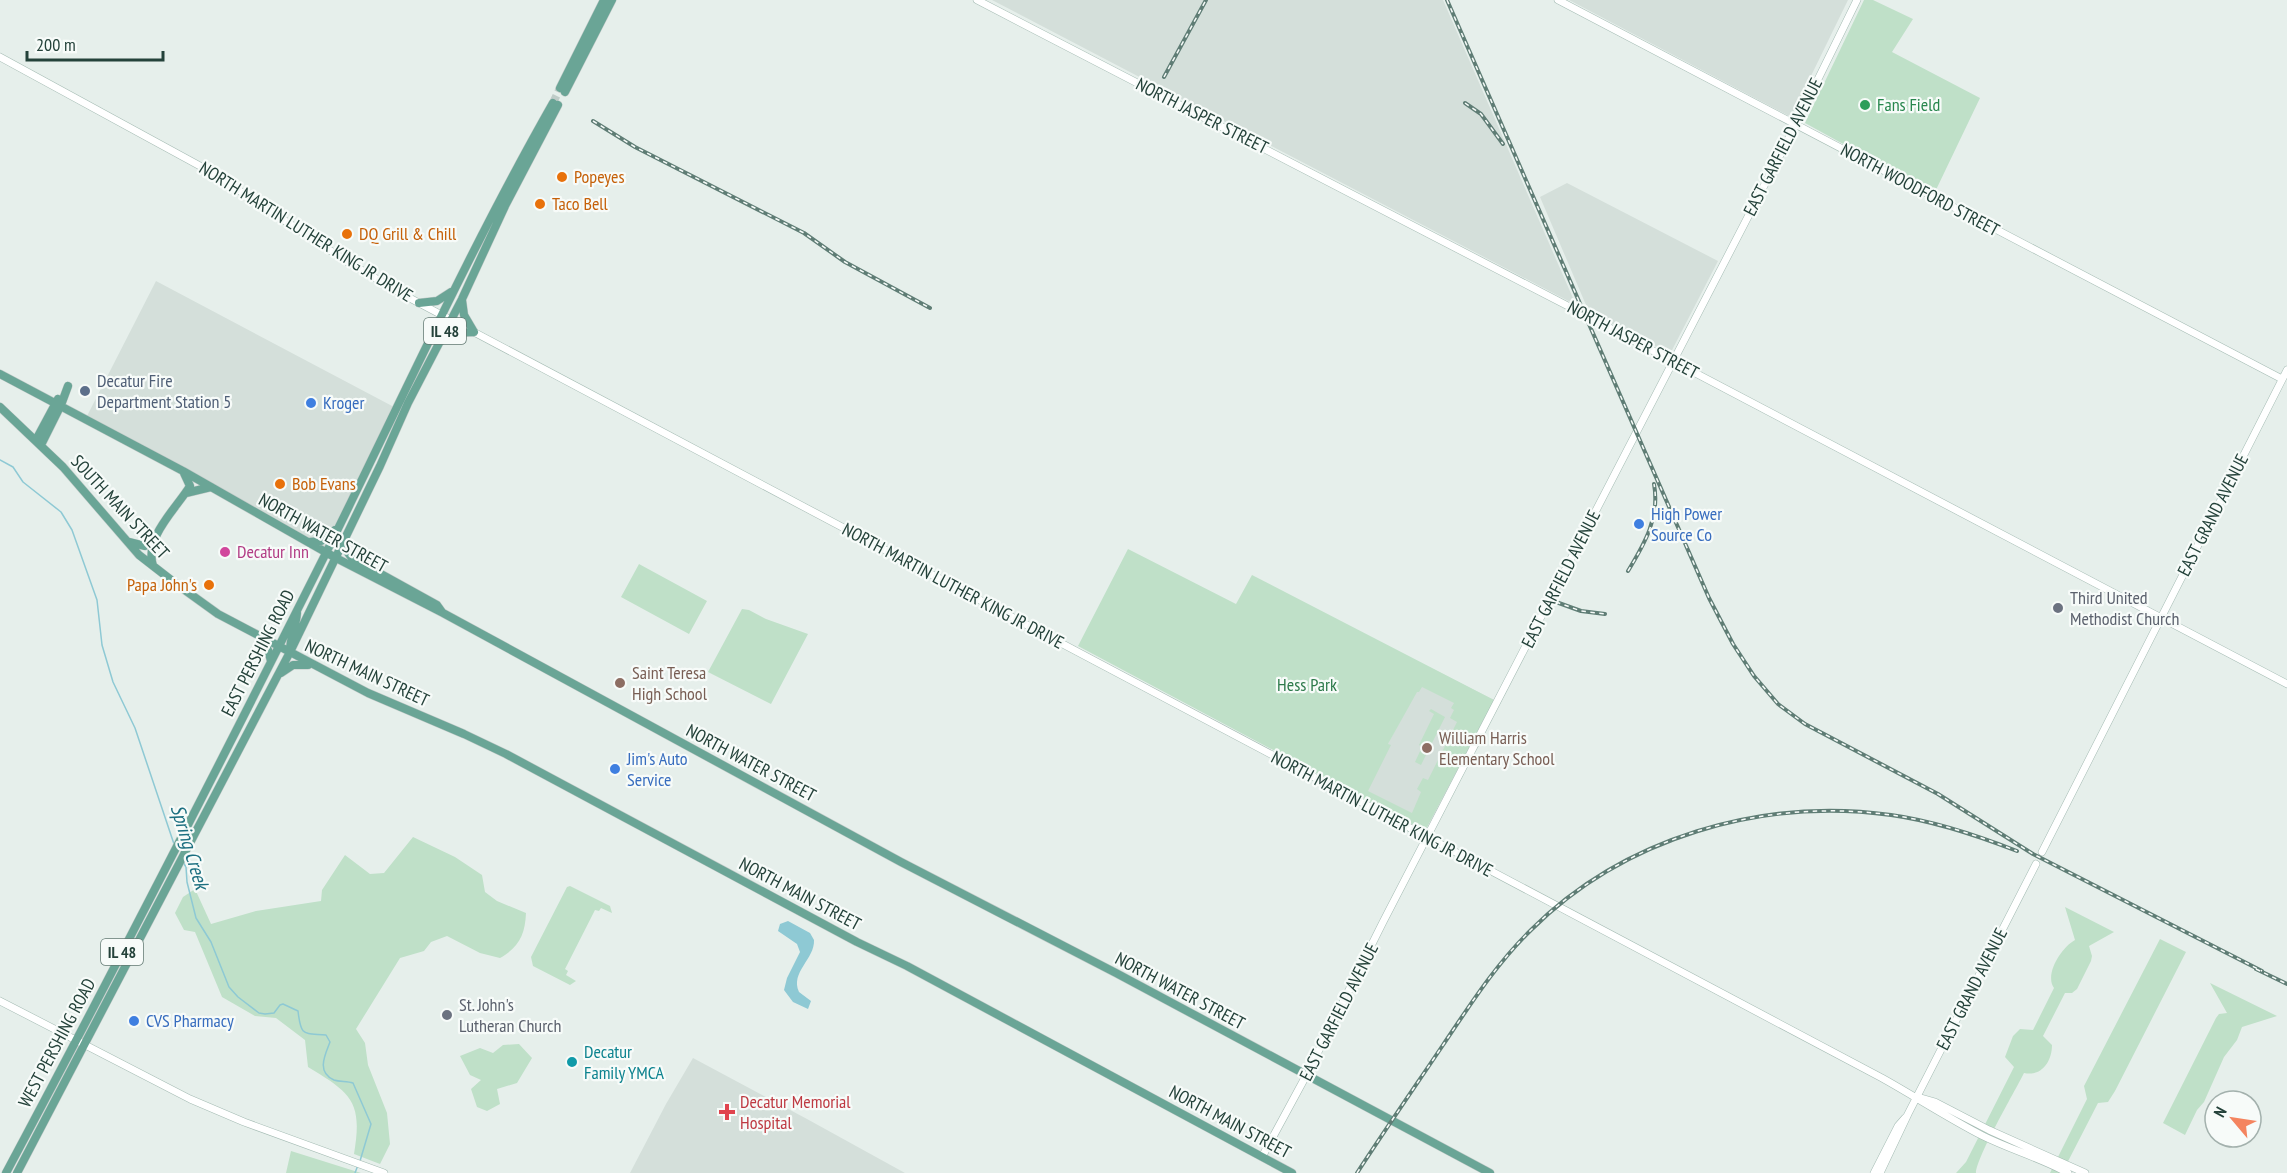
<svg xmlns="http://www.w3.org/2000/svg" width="2287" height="1173" font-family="'PT Sans Narrow',sans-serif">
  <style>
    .built { fill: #d4dfda }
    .green { fill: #bfe0c8; fill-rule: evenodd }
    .water { fill: #8ec9d4 }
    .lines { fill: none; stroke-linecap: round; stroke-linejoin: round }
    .stream { stroke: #8ec9d4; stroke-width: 1.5 }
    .primary-tunnel { stroke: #bfccc8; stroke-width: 8; stroke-dasharray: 8 4; stroke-linecap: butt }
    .secondary-casing { stroke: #a4bbb3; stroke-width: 8 }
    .primary-casing { stroke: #c2cac8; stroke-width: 9 }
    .secondary { stroke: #fff; stroke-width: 7 }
    .primary { stroke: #6aa596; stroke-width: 8 }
    .rail-casing { stroke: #5f7d75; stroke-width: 4 }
    .rail { stroke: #f7fbf9; stroke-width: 1.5; stroke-dasharray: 4.5; stroke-linecap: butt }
    .leisure-dot { fill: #2e9e5b; stroke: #f7fbf9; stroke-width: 2 }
    .food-dot { fill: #e8710a; stroke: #f7fbf9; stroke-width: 2 }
    .service-dot { fill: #5c6f8a; stroke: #f7fbf9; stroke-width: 2 }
    .shop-dot { fill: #3f7fe0; stroke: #f7fbf9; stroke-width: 2 }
    .hotel-dot { fill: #d1479c; stroke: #f7fbf9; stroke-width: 2 }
    .worship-dot { fill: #6b7280; stroke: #f7fbf9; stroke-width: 2 }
    .education-dot { fill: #8d6e63; stroke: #f7fbf9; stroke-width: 2 }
    .culture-dot { fill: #0f9aa8; stroke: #f7fbf9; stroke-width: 2 }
    .health-dot { fill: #e0444e; stroke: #f7fbf9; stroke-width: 2 }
    .labels { text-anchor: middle; stroke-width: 4.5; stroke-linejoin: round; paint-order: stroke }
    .shield { fill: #f7fbf9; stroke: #637a73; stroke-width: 1.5 }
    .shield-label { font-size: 16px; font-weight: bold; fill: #24423a }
    .leisure-label { font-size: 18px; fill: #27864d; stroke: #f7fbf9; text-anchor: start }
    .street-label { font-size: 18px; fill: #24423a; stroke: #f7fbf9 }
    .food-label { font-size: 18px; fill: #c56008; stroke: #f7fbf9; text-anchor: start }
    .service-label { font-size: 18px; fill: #4e5e75; stroke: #f7fbf9; text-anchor: start }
    .shop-label { font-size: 18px; fill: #366cbe; stroke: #f7fbf9; text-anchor: start }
    .hotel-label { font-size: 18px; fill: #b23c85; stroke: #f7fbf9; text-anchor: start }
    .worship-label { font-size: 18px; fill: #5b616d; stroke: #f7fbf9; text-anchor: start }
    .education-label { font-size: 18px; fill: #785e54; stroke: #f7fbf9; text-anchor: start }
    .park-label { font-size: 18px; fill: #2d7a4b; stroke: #f7fbf9 }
    .culture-label { font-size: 18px; fill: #0d838f; stroke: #f7fbf9; text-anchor: start }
    .health-label { font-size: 18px; fill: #be3a42; stroke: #f7fbf9; text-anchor: start }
    .water-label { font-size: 20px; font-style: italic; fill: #1c6f80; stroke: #f7fbf9 }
  </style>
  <rect width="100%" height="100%" fill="#e6efeb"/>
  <path class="built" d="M 992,0 L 1443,0 L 1576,305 Z
    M 1569,0 L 1848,0 L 1791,117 Z
    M 1567,183 L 1718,261 L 1670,354 L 1589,312 L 1540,197 Z
    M 156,281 L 394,407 L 325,549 L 87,416 Z
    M 1429,667 L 1494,700 L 1425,831 L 1360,796 Z
    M 693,1058 L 807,1119 L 905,1173 L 630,1173 L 666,1104 Z"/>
  <path class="green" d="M 1864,0 L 1873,0 L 1913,19 L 1892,52 L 1980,98 L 1934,194 L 1805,123 Z
    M 1128,549 L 1236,604 L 1252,575 L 1494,700 L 1425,831 L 1078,646 ZM 1422,687 L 1454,703 L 1451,708 L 1454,710 L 1450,718 L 1457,722 L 1428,780 L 1423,778 L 1417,789 L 1421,792 L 1412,813 L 1368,791 L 1391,745 L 1388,744 L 1417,692 L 1419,692 Z
    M 639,564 L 707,601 L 689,634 L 621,597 Z
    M 742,609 L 749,610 L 766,619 L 808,634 L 771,704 L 708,672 Z
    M 1431,709 L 1445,717 L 1421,765 L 1415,762 L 1422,747 L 1419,745 L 1434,714 L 1429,711 Z
    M 413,837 L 455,857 L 482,875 L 485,892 L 497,901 L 526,913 C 525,935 519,947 500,958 L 480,953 L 447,936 L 431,942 L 424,951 L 400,958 L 356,1029 L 365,1043 L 368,1065 L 387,1113 L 390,1144 L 380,1164 L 354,1154 C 363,1101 351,1093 308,1067 L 305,1040 L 276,1018 L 255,1016 L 222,997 L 195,932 L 184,930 L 175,913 L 183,897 L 195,889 L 211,924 L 256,911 L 321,901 L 322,890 L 345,855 L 370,874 L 384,873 Z
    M 570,886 L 610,906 L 612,913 L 601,908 L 599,911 L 595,910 L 565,969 L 568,971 L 566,975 L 576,981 L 570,985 L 533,966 L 531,957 L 567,887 Z
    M 2065,907 L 2114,932 L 2089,946 L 2092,956 L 2091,961 L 2077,989 L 2072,993 L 2065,993 L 2043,1036 L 2052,1045 C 2052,1061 2042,1077 2024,1073 C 2014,1093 1977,1156 1976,1173 L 1956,1173 L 1966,1162 L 2014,1067 L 2005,1057 L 2013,1036 L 2020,1029 L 2033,1030 L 2054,988 C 2044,974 2062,947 2075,940 Z
    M 2160,939 L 2186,952 L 2115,1091 L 2108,1102 L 2098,1103 L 2062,1173 L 2050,1173 L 2087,1099 L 2084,1086 Z
    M 2210,983 L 2277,1016 L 2242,1027 L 2237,1040 L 2224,1057 L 2204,1102 L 2197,1110 L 2185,1135 L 2163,1123 L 2216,1018 L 2219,1014 L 2227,1013 Z
    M 519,1044 L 532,1058 L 517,1083 L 497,1089 L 500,1104 L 487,1111 L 477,1107 L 471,1089 L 481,1080 L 470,1075 L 460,1056 L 480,1048 L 493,1053 L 503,1045 Z
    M 291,1151 L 361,1173 L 286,1173 Z"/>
  <path class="water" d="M 788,921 L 810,933 L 814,940 C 815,959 790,972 799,992 L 811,1001 L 808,1009 L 793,1002 L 784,990 L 787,978 L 800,952 L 797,944 L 778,931 L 780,924 Z"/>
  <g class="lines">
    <path class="stream" d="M 0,460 L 13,467 L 23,482 L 61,512 L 72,530 L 97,600 L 102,645 L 113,682 L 135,728 L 174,844
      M 183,862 L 186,867 L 187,882 L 196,918 L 211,942 L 229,987 L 238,997 L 259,1013 L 265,1014 L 274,1013 L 280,1005 L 283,1004 L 298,1011 C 301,1037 303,1033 326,1035 L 330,1042 C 325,1055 316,1072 334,1080 C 340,1082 347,1081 353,1083 L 371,1124 L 360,1161
      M 355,1173 L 358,1165"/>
    <path class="primary-tunnel" d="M 553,103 L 560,88"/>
    <g class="secondary-casing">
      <path id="secondary" d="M 977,0 L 1564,304 L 2287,684
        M 1558,0 L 2282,379
        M 0,57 L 211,172 L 346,261 L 404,295 L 1882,1078 C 1916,1097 1948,1118 1983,1136 C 2011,1150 2041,1158 2068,1173
        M 2042,852 L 2287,370
        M 0,1001 L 190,1099 L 244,1122 L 384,1173
        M 1921,1098 L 1935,1102 L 1989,1130 L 2085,1173
        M 1262,1157 L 1307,1074 L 1383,922 L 1796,124 L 1857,0
        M 1874,1173 L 1898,1126 L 1905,1118
        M 1880,1173 L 1908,1114 L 2036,864"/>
    </g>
    <g class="primary-casing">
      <path id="primary" d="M 560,88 L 604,0
        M 565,92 L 612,0
        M 462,300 L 464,315 L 474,332
        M 419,303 L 437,301 L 451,292
        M 441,341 L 454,333 L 474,332
        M 0,374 L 183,471 L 336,558 L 443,613 L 901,862 L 1116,973 L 1490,1173
        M 0,407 L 63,467 L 139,555 L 175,583 L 218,614 L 368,693 L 464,734 L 506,754 L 857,942 L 907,966 L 1292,1173
        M 36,440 L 58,399
        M 41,445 L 61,405 L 68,386
        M 186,493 L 211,487
        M 346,540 L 346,550 L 352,558 L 437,605 L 442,612
        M 129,542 L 145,546 L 155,538
        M 309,542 L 321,541 L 335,530
        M 153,566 C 144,537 176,509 190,486 L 184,473
        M 260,637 L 268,650 L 271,661
        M 290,651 C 290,637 296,627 297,613
        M 281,673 L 293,665 L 308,665
        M 6,1173 C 117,965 224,756 330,545 C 403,397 471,247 553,103
        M 17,1173 L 290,652 L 380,466 L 408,403 L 462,299 L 505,206 L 558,105"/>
    </g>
    <use href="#secondary" class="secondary"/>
    <use href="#primary" class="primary"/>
    <g class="rail-casing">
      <path id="rail" d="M 1447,0 L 1709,598 L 1733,644 L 1754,676 L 1778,704 L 1805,724 L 1938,794 L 2033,854 L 2262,971
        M 1164,77 L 1206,0
        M 1465,103 L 1481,114 L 1503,144
        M 593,121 L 635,147 L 804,233 L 845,262 L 930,308
        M 1628,571 C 1645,543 1660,517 1654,484
        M 1556,602 L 1581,611 L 1605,614
        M 2256,969 L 2287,984
        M 1357,1173 C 1385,1130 1414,1088 1443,1045 C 1470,1005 1496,964 1531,930 C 1623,838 1762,797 1891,815 C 1934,821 1976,835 2017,851"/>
    </g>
    <use href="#rail" class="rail"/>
  </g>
  <circle class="leisure-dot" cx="1865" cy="105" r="6"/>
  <g class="food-dot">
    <circle cx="562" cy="177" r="6"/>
    <circle cx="540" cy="204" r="6"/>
    <circle cx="347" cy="234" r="6"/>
    <circle cx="280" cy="484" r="6"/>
    <circle cx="209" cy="585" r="6"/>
  </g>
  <circle class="service-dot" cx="85" cy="391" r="6"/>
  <g class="shop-dot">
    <circle cx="311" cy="403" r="6"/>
    <circle cx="1639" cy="524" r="6"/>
    <circle cx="615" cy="769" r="6"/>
    <circle cx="134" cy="1021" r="6"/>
  </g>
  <circle class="hotel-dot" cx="225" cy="552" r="6"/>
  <g class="worship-dot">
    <circle cx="2058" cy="608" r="6"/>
    <circle cx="447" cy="1015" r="6"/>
  </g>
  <g class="education-dot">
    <circle cx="620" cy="683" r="6"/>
    <circle cx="1427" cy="748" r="6"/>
  </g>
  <circle class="culture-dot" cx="572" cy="1062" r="6"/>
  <path class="health-dot" d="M724 1103h6v6h6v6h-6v6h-6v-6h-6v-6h6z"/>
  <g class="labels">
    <g class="shield">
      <rect x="424" y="318" width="42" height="26" rx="4.5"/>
      <rect x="101" y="939" width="42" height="26" rx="4.5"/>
    </g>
    <g class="shield-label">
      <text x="445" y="337">IL 48</text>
      <text x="122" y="958">IL 48</text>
    </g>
    <g class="leisure-label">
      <text x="1877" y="111">Fans Field</text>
    </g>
    <g class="street-label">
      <text transform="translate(1202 116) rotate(27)" y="6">NORTH JASPER STREET</text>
      <text transform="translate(1783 147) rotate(-63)" y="6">EAST GARFIELD AVENUE</text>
      <text transform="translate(1920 190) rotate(28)" y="6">NORTH WOODFORD STREET</text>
      <text transform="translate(306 232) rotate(32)" y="6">NORTH MARTIN LUTHER KING JR DRIVE</text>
      <text transform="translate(1633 340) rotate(28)" y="6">NORTH JASPER STREET</text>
      <text transform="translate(120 507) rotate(47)" y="6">SOUTH MAIN STREET</text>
      <text transform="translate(2213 515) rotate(-63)" y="6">EAST GRAND AVENUE</text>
      <text transform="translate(323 533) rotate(29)" y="6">NORTH WATER STREET</text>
      <text transform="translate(1561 579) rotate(-63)" y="6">EAST GARFIELD AVENUE</text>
      <text transform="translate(953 586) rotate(28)" y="6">NORTH MARTIN LUTHER KING JR DRIVE</text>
      <text transform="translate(258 653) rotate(-63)" y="6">EAST PERSHING ROAD</text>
      <text transform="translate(367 673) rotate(25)" y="6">NORTH MAIN STREET</text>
      <text transform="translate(751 763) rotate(28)" y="6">NORTH WATER STREET</text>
      <text transform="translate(1382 814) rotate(28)" y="6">NORTH MARTIN LUTHER KING JR DRIVE</text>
      <text transform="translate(800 894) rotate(28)" y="6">NORTH MAIN STREET</text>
      <text transform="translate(1972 989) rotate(-63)" y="6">EAST GRAND AVENUE</text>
      <text transform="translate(1180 991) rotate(28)" y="6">NORTH WATER STREET</text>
      <text transform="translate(1339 1012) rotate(-63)" y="6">EAST GARFIELD AVENUE</text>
      <text transform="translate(57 1043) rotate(-62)" y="6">WEST PERSHING ROAD</text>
      <text transform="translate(1230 1122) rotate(28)" y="6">NORTH MAIN STREET</text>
    </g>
    <g class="food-label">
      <text x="574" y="183">Popeyes</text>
      <text x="552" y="210">Taco Bell</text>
      <text x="359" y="240">DQ Grill &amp; Chill</text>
      <text x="292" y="490">Bob Evans</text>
      <text x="197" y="591" text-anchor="end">Papa John's</text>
    </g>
    <g class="service-label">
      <text x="97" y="387">Decatur Fire<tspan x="97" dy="21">Department Station 5</tspan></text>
    </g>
    <g class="shop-label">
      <text x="323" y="409">Kroger</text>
      <text x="1651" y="520">High Power<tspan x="1651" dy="21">Source Co</tspan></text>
      <text x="627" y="765">Jim's Auto<tspan x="627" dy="21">Service</tspan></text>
      <text x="146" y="1027">CVS Pharmacy</text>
    </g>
    <g class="hotel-label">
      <text x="237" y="558">Decatur Inn</text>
    </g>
    <g class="worship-label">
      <text x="2070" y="604">Third United<tspan x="2070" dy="21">Methodist Church</tspan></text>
      <text x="459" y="1011">St. John's<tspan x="459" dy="21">Lutheran Church</tspan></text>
    </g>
    <g class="education-label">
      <text x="632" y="679">Saint Teresa<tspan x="632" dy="21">High School</tspan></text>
      <text x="1439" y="744">William Harris<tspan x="1439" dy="21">Elementary School</tspan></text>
    </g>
    <g class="park-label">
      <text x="1307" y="691">Hess Park</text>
    </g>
    <g class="culture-label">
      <text x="584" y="1058">Decatur<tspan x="584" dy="21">Family YMCA</tspan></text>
    </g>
    <g class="health-label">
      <text x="740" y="1108">Decatur Memorial<tspan x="740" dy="21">Hospital</tspan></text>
    </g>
    <g class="water-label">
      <text transform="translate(190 847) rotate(73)" y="7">Spring Creek</text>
    </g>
  </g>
  <g transform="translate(2233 1119) rotate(299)"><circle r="28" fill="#f7fbf9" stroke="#a3b1ad" stroke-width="1.5"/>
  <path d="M0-4.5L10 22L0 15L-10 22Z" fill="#f4845f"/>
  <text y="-9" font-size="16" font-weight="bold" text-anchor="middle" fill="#24423a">N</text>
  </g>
  <path d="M27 51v9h136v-9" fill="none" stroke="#24423a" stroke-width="3"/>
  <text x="36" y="51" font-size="18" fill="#24423a" stroke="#f7fbf9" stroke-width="4.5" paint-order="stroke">200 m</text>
</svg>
